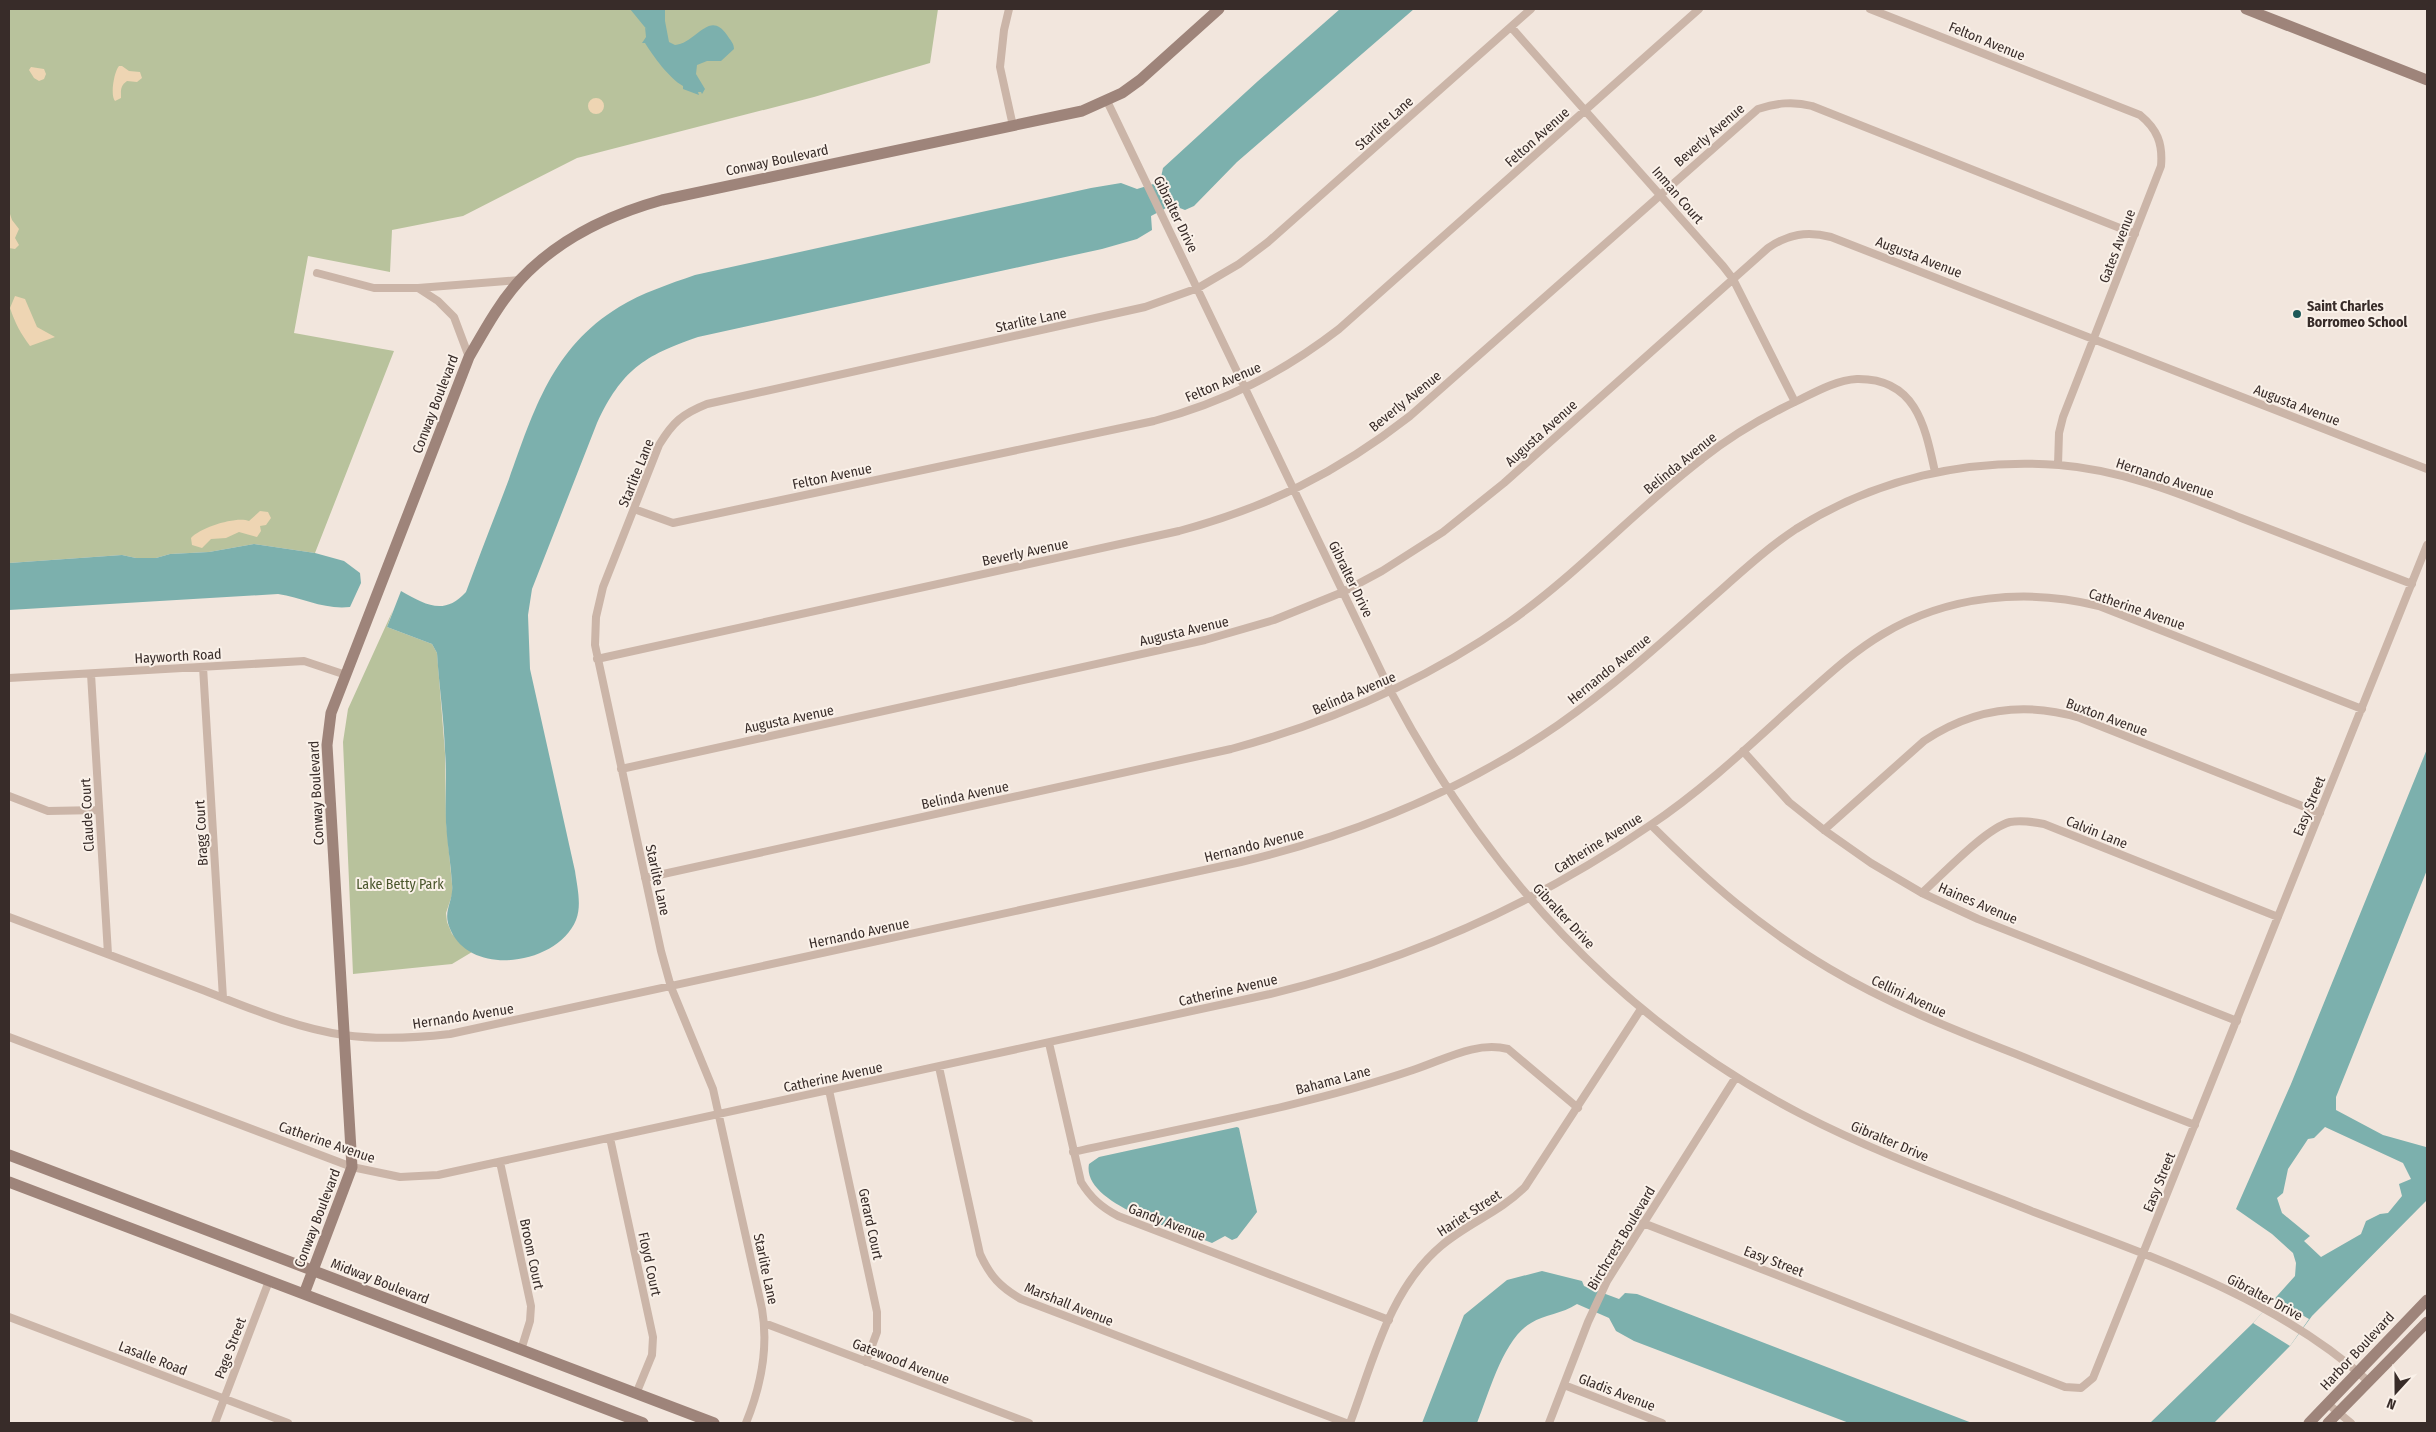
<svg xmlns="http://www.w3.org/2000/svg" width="2436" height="1432" font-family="'Fira Sans Condensed',sans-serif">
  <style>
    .green { fill: #b8c29c }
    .sand { fill: #eed5b3 }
    .water { fill: #7cb0ad; fill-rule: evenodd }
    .pier { fill: #f2e6dd }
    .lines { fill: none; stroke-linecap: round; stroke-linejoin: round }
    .street { stroke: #cbb5a8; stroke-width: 8 }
    .secondary { stroke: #9e847a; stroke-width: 11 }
    .poi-dot { fill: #1e5958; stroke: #faf1e9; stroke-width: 2 }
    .labels { text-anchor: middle; stroke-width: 4; stroke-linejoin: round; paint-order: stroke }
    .street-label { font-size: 14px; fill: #382c29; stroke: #faf1e9 }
    .poi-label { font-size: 14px; font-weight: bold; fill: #382c29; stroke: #faf1e9; text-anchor: start }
    .park-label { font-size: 14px; fill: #4a562c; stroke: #faf1e9 }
  </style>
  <rect width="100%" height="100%" fill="#f2e6dd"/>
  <path class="green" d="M 9,9 L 938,9 L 930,63 L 814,97 L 577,158 L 463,216 L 392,230 L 390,272 L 308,256 L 294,333 L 394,351 L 315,553 L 254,544 L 209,552 L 170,554 L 156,558 L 136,558 L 122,555 L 9,563 Z
    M 393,610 L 387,627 L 432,644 L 437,653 L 445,753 L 446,821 L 452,884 L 452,895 L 446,913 L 447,922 L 452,934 L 472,952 L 452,964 L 353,974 L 343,742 L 348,709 Z"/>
  <path class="sand" d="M 119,66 L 122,66 L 129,71 L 140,72 L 142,78 L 137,82 L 127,81 C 120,86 121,90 121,98 L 115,101 C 110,95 114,72 119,66 Z
    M 31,67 L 44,69 L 46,74 L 44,79 L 39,81 L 34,78 L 29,70 Z
    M588 106a8 8 0 1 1 16 0a8 8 0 1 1-16 0Z
    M 9,211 L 12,220 L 19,229 L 15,238 L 19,245 L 15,249 L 9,248 Z
    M 15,296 L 25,299 L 37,327 L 55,337 L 30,346 C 21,334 15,323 10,308 Z
    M 260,511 L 268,512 L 271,518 L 266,525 L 260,526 L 261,531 L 257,537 L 239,532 L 226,538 L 211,539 L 202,548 L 192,545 L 191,538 C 201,527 237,516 249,521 Z"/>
  <path class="water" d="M 630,9 L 665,9 L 665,21 L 669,42 L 675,45 C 697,43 709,9 727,35 C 730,40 734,43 734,49 L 721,61 L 707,61 L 697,65 L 696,74 L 705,89 L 702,94 L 701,92 L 698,92 L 699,95 L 683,89 L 683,86 C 669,78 653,56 645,43 L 642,43 L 646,37 L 645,27 L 648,31 Z
    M 1340,9 L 1414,9 L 1237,162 L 1194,206 L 1185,210 L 1172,205 L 1151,216 L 1152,230 L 1137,239 L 1102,249 L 698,337 C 643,356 622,370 597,423 L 532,589 L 528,615 L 530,669 L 575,871 C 577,886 582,905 576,920 C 558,964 473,978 451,931 C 441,911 454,903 452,884 C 451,864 447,844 446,823 C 445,799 447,775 445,751 C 444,718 439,686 437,653 L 432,644 L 387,627 L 401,591 C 426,605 444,616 466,592 C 480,554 495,516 509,479 C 534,410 552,348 619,307 C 642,293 669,284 695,275 L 1091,188 L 1121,183 L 1137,189 L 1160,182 L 1163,168 L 1258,81 Z
    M 254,544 L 315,553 L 344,561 L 360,573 L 361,583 L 350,607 C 325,610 303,598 278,594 L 9,610 L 9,563 L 122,555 L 136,558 L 156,558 L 170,554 L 209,552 Z
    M 2427,749 L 2427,870 L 2336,1097 L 2336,1110 L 2383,1135 L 2426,1147 L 2427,1200 L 2312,1316 L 2290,1346 L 2214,1423 L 2150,1423 L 2253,1323 L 2295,1276 L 2296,1263 L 2293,1253 L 2272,1234 L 2236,1209 L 2291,1084 ZM 2325,1127 L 2403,1163 L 2411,1179 L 2399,1184 L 2402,1196 L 2388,1213 L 2380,1214 L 2366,1221 L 2361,1234 L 2321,1257 L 2304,1241 L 2310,1236 L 2282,1213 L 2277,1198 L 2283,1193 L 2288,1169 L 2308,1139 L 2314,1138 Z
    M 1237,1127 L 1239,1128 L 1257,1212 L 1237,1238 L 1232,1240 L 1225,1236 L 1212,1243 C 1182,1231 1081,1205 1089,1164 L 1099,1157 Z
    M 1542,1271 L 1582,1281 L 1584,1286 L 1619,1299 L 1625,1293 L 1637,1294 L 1972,1423 L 1849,1423 L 1634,1341 L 1616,1331 L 1609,1318 L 1577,1304 C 1562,1314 1545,1314 1531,1323 C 1503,1339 1489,1394 1477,1423 L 1422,1423 L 1464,1315 L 1507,1280 Z"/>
  <path class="pier" d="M 2274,1299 L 2309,1319 L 2290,1346 L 2253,1323 Z"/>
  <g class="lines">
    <path class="street" d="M 1009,9 L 1004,30 L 1000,67 L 1013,126
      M 1870,9 L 2140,115 C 2157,129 2163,143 2161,166 L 2063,417 L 2059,433 L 2058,465
      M 1511,27 L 1723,266 L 1733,279 L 1795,402
      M 1107,101 L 1391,692 C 1487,873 1618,1019 1801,1114 C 1876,1153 1956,1181 2034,1212 C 2150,1256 2275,1297 2368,1381
      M 317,273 L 374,288 L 418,288 L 438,301 L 454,317 L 469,357
      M 418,288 L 520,280
      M 634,509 L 673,523 L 1154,421 C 1225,402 1282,373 1339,329 L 1699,9
      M 597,659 L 1179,531 C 1268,507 1337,473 1410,416 L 1758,109 C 1777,103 1793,101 1812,106 L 2135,234
      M 203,667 L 223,998
      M 91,674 L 108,954
      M 9,678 L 304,661 L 346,675
      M 1743,751 L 1789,802 L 1824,830 L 1871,863 L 1922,893 L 1978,919 L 2237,1021
      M 621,769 L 1205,640 L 1274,620 L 1343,592 L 1382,571 L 1443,532 L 1504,483 L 1768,248 C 1788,234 1807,231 1831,237 L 2427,469
      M 9,796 L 48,811 L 99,810
      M 1651,825 C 1706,880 1763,930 1830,969 C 1889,1004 1952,1029 2016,1054 C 2075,1078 2135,1102 2195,1125
      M 1824,830 L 1924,741 C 1972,709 2024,701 2080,718 L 2320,813
      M 645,878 L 1231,749 C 1331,722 1423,682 1508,623 C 1578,574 1635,510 1702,459 C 1732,435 1765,416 1799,400 C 1817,391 1837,380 1857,379 C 1916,378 1925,426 1935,472
      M 1922,893 C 1942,875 1986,828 2010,822 C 2022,820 2033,822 2044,824 L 2278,917
      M 9,917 C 73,941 136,965 200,989 C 247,1007 295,1028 344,1035 C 379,1040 415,1038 450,1034 L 1241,862 C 1354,835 1462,791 1558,725 C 1611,688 1658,646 1705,604 C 1735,578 1763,551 1796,529 C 1875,479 1966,458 2059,465 C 2123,470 2181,494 2241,518 C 2298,540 2355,562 2412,584
      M 9,1037 L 352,1167 L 400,1177 L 438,1175 L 1270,994 C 1406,961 1534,905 1649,826 C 1700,792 1746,749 1791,708 C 1821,682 1849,654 1883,634 C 1948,595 2027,588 2099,606 L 2362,709
      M 1049,1043 L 1081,1182 C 1091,1198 1101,1207 1118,1216 L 1389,1320
      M 939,1067 L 980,1254 C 990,1276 1000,1287 1021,1299 L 1346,1423
      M 829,1090 L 877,1312 L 877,1332 L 866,1362
      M 610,1138 L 653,1337 L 652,1355 L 636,1394
      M 1073,1152 C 1186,1127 1303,1107 1413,1070 C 1444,1060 1475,1041 1508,1049 L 1578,1108
      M 500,1162 L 531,1306 L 530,1321 L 521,1350
      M 1643,1223 L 2065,1387 L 2081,1388 L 2093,1378 L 2427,545
      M 9,1317 L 288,1423
      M 764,1323 L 1029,1423
      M 1564,1385 L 1662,1423
      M 2328,1404 L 2351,1423
      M 215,1423 L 269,1281
      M 746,1423 C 761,1386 769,1349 762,1309 L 713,1089 L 671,987 L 661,951 L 595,645 L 596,617 L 603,587 L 659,445 C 673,422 682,414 707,404 L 1145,307 L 1198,288 L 1239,264 L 1268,242 L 1531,9
      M 1350,1423 C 1373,1362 1389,1290 1441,1246 C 1468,1223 1500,1212 1525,1187 L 1641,1009
      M 1549,1423 L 1588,1322 L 1607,1281 L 1736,1077"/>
    <path class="secondary" d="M 2246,9 L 2427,80
      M 9,1155 L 714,1423
      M 9,1182 L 643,1423
      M 304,1294 L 352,1167 L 327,745 L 331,713 L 469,357 C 484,331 499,303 520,280 C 558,239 608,215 662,200 L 1082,111 L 1122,93 L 1140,80 L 1219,9
      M 2309,1423 L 2427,1300
      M 2328,1423 L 2427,1322"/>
  </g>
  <circle class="poi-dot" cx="2297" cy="314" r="5"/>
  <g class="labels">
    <g class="street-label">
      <text transform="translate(1987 41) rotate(22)" y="5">Felton Avenue</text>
      <text transform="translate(1384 123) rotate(-42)" y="5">Starlite Lane</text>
      <text transform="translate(1709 135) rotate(-41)" y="5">Beverly Avenue</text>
      <text transform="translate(1537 137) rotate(-42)" y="5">Felton Avenue</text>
      <text transform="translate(777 160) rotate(-12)" y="5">Conway Boulevard</text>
      <text transform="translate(1678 195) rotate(49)" y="5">Inman Court</text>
      <text transform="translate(1176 214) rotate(64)" y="5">Gibralter Drive</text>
      <text transform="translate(2117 246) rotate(-69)" y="5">Gates Avenue</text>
      <text transform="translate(1919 257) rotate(21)" y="5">Augusta Avenue</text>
      <text transform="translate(1031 320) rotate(-12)" y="5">Starlite Lane</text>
      <text transform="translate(1223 382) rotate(-23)" y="5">Felton Avenue</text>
      <text transform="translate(1405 401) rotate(-39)" y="5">Beverly Avenue</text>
      <text transform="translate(435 404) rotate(-69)" y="5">Conway Boulevard</text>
      <text transform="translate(2297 405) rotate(21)" y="5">Augusta Avenue</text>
      <text transform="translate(1541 433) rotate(-42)" y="5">Augusta Avenue</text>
      <text transform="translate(1680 463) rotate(-39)" y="5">Belinda Avenue</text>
      <text transform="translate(636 473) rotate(-68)" y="5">Starlite Lane</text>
      <text transform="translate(832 476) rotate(-12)" y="5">Felton Avenue</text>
      <text transform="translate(2165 478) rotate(18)" y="5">Hernando Avenue</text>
      <text transform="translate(1025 552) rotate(-12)" y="5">Beverly Avenue</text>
      <text transform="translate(1351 579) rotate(64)" y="5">Gibralter Drive</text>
      <text transform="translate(2137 609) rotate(19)" y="5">Catherine Avenue</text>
      <text transform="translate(1184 631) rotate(-13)" y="5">Augusta Avenue</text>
      <text transform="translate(178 656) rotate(-3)" y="5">Hayworth Road</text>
      <text transform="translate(1609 669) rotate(-39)" y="5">Hernando Avenue</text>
      <text transform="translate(1354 693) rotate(-23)" y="5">Belinda Avenue</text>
      <text transform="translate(2107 717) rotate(20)" y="5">Buxton Avenue</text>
      <text transform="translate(789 719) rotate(-12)" y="5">Augusta Avenue</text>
      <text transform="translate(316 793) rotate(-93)" y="5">Conway Boulevard</text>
      <text transform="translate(965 795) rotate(-12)" y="5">Belinda Avenue</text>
      <text transform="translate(2309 806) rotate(-68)" y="5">Easy Street</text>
      <text transform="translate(87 815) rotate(-93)" y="5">Claude Court</text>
      <text transform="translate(2097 832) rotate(22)" y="5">Calvin Lane</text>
      <text transform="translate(201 833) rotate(-93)" y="5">Bragg Court</text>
      <text transform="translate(1598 843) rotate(-32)" y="5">Catherine Avenue</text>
      <text transform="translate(1254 845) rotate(-14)" y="5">Hernando Avenue</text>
      <text transform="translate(658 880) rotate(78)" y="5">Starlite Lane</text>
      <text transform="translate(1978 903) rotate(23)" y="5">Haines Avenue</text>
      <text transform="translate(1564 916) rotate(47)" y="5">Gibralter Drive</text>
      <text transform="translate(859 933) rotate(-12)" y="5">Hernando Avenue</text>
      <text transform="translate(1228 990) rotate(-13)" y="5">Catherine Avenue</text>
      <text transform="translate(1909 996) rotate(25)" y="5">Cellini Avenue</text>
      <text transform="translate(463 1016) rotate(-9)" y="5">Hernando Avenue</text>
      <text transform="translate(833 1077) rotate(-12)" y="5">Catherine Avenue</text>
      <text transform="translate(1333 1080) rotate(-15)" y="5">Bahama Lane</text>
      <text transform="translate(1890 1141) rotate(23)" y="5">Gibralter Drive</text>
      <text transform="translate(327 1142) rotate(19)" y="5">Catherine Avenue</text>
      <text transform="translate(2159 1182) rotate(-68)" y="5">Easy Street</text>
      <text transform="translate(1469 1213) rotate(-33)" y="5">Hariet Street</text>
      <text transform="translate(317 1218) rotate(-69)" y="5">Conway Boulevard</text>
      <text transform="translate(1167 1222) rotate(21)" y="5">Gandy Avenue</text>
      <text transform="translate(871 1224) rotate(78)" y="5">Gerard Court</text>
      <text transform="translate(1621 1238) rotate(-59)" y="5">Birchcrest Boulevard</text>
      <text transform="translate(532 1254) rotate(78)" y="5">Broom Court</text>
      <text transform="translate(1774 1261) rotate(21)" y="5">Easy Street</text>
      <text transform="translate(650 1264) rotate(78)" y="5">Floyd Court</text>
      <text transform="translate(766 1269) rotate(78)" y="5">Starlite Lane</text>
      <text transform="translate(380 1281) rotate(21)" y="5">Midway Boulevard</text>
      <text transform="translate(2265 1297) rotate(28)" y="5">Gibralter Drive</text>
      <text transform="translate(1069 1304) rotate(22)" y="5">Marshall Avenue</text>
      <text transform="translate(230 1348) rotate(-69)" y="5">Page Street</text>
      <text transform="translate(2357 1351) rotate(-47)" y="5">Harbor Boulevard</text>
      <text transform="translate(153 1358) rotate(21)" y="5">Lasalle Road</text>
      <text transform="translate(901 1361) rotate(21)" y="5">Gatewood Avenue</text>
      <text transform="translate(1617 1392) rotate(21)" y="5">Gladis Avenue</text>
    </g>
    <g class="poi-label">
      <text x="2307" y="311">Saint Charles<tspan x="2307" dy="16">Borromeo School</tspan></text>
    </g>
    <g class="park-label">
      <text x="400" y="889">Lake Betty Park</text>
    </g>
  </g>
  <rect width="2436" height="1432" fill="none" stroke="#382c29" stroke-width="20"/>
  <g transform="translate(2396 1392) rotate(201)" stroke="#faf1e9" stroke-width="4" paint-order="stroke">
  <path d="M0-4L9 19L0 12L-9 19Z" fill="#382c29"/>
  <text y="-8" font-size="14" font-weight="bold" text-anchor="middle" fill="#382c29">N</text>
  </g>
</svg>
